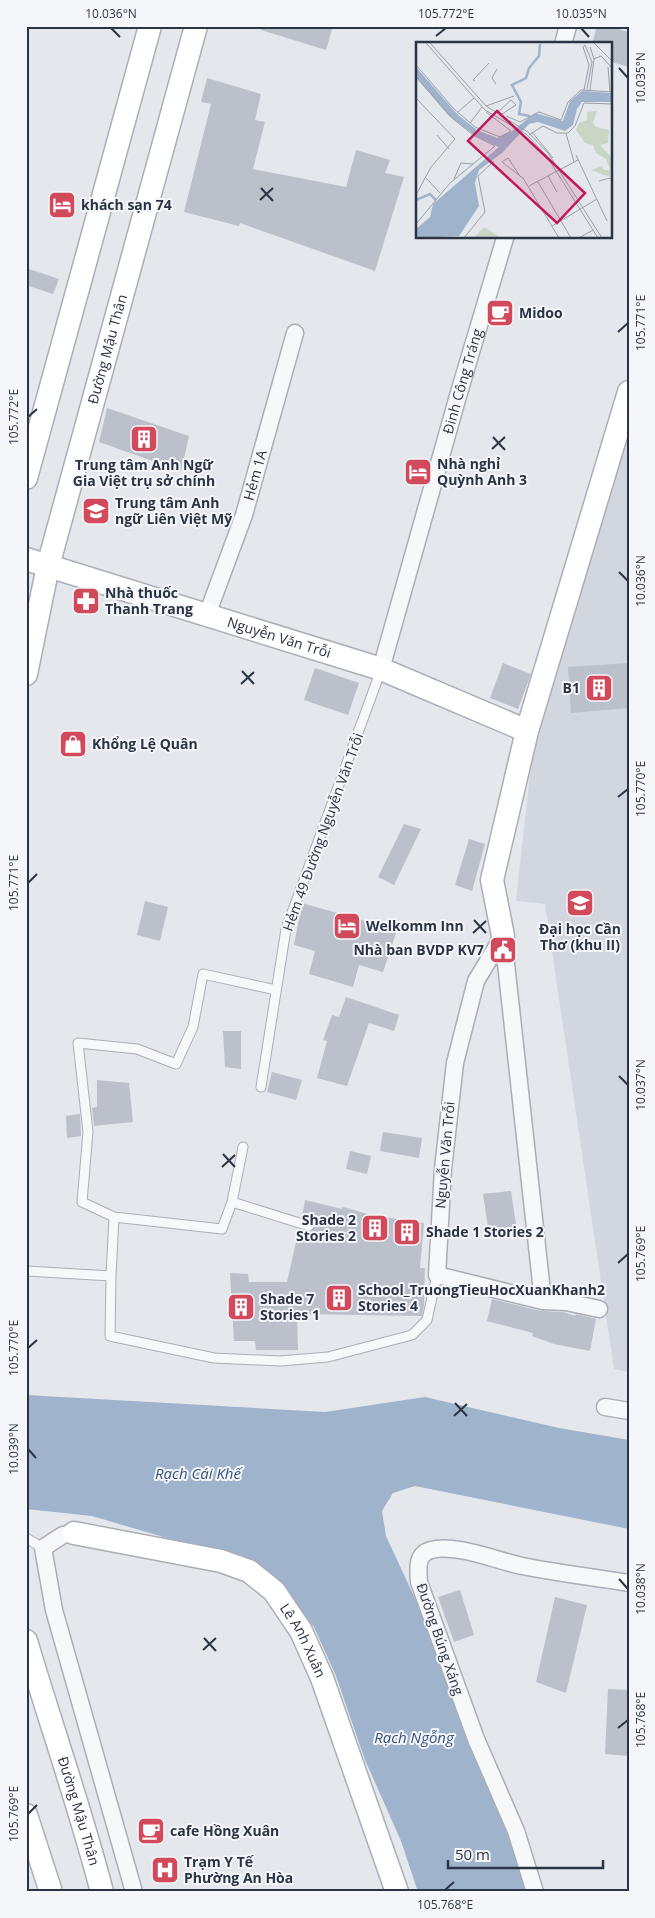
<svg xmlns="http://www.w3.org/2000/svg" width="655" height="1918" font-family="'Open Sans',sans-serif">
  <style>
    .built { fill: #d2d6de }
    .water { fill: #9fb4cc }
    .building { fill: #bbc0ca }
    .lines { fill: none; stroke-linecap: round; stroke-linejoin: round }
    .lane-casing { stroke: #a9aeb7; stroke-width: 11 }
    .street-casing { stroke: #a9aeb7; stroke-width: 19 }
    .secondary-casing { stroke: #a9aeb7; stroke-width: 25 }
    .lane { stroke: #f7f8fa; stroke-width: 9 }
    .street { stroke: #f7f8fa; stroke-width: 16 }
    .secondary { stroke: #fff; stroke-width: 22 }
    .ticks { fill: none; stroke: #2b3445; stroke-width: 2 }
    .labels { text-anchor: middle; stroke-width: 4; stroke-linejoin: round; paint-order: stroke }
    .poi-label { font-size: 14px; font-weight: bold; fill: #2b3445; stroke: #f4f6f9; text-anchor: start }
    .street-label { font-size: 14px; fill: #2b3445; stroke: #f4f6f9 }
    .water-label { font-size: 15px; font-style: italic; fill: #34527a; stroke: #f4f6f9 }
    .inset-river { fill: none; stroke: #9fb4cc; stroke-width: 2.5 }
    .inset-road { fill: none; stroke: #9a9fa9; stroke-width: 1 }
    .view { fill: #c2185b; fill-opacity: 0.15; stroke: #c2185b; stroke-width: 2.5 }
    .inset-edge { fill: none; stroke: #2b3445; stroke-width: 2.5 }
    .neatline { fill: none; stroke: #2b3445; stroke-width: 2 }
    .ticks-label { font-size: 12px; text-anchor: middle; fill: #2b3445 }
  </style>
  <rect width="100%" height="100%" fill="#e4e7ec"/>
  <path class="built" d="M 629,434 L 629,1372 L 614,1369 L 545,904 L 516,901 L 532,756 L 543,706 Z"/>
  <path class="water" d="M 26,1395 L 325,1412 L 425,1397 L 559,1428 L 629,1440 L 629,1529 L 415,1486 L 393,1493 L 382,1511 L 386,1536 L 418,1605 L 519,1855 L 528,1892 L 418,1892 L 401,1841 L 365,1760 L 336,1676 L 314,1627 L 283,1588 L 245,1561 L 92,1516 L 26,1509 Z"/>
  <path class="building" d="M 262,26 L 333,26 L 326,50 L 261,30 Z
    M 597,26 L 608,26 L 629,32 L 629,67 L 611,62 L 611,44 L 592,44 Z
    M 207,78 L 261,94 L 255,120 L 265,122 L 253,169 L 346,187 L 356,150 L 390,160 L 385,173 L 404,177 L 375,271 L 240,223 L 239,226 L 184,212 L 211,104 L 201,102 Z
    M 26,268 L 59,279 L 53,294 L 26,285 Z
    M 107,408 L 189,436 L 181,471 L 99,442 Z
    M 503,663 L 531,674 L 518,709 L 490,698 Z
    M 629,663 L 629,708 L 571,713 L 568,667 Z
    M 315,668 L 359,683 L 348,715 L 304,700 Z
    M 404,824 L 421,829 L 394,885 L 378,877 Z
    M 469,839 L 485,844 L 472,891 L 455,885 Z
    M 145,901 L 168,907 L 160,941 L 137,935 Z
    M 302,903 L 397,930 L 383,972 L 359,965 L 353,987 L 309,974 L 315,951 L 294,945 Z
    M 346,997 L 399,1015 L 394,1031 L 369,1023 L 347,1086 L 317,1078 L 327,1041 L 323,1040 L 332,1015 L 339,1017 Z
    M 223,1031 L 241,1031 L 241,1069 L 225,1067 Z
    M 272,1072 L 302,1080 L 296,1100 L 267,1092 Z
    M 97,1080 L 129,1083 L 133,1122 L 94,1126 L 92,1108 L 97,1107 Z
    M 80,1114 L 81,1136 L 67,1138 L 66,1116 Z
    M 383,1132 L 422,1138 L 419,1158 L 380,1151 Z
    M 350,1151 L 371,1156 L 367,1174 L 346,1169 Z
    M 511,1191 L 517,1231 L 489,1234 L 483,1194 Z
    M 305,1200 L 342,1209 L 343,1207 L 371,1215 L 424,1223 L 420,1268 L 425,1268 L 424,1305 L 422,1316 L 297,1314 L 298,1350 L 256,1350 L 255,1341 L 234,1341 L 230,1273 L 248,1274 L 249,1282 L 287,1282 L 299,1229 L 310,1232 L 315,1227 L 313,1221 L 302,1217 Z
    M 492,1299 L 541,1311 L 563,1312 L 575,1316 L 576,1314 L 596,1319 L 590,1351 L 554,1344 L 532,1336 L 533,1333 L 487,1321 Z
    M 460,1590 L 474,1635 L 454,1642 L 438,1597 Z
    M 555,1597 L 587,1605 L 566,1693 L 536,1682 Z
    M 608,1689 L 629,1690 L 629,1756 L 605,1754 Z"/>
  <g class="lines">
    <g class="lane-casing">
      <path id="lane" d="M 261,1087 L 286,929 L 381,670
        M 243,1147 L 232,1202 L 222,1229 L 114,1217 L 82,1202 L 88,1132 L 78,1043 L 137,1049 L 176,1064 L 193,1027 L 203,974 L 276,990
        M 232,1202 L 309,1226
        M 26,1271 L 111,1276 L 110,1336 L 214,1358 L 280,1361 L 328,1357 L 412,1335 L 427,1320 L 437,1275
        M 111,1276 L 114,1217
        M 26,1538 L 43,1548"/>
    </g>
    <g class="street-casing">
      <g id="street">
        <path d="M 563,44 L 568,26"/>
        <path id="s1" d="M 207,615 L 244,515 L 295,333"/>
        <path id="s2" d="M 381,669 L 458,396 L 505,238"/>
        <path d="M 503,936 L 543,1301 L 437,1275 L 443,1169 L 455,1063 L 476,981 Z"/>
        <path d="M 543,1301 L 566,1302 L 599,1309"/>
        <path d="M 605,1407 L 629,1411"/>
        <path d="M 74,1533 L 63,1535 L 43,1548 L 54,1610 L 134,1892"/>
        <path d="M 535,1892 L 516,1831 L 476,1739 L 419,1582 C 418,1569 416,1554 431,1550 C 454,1543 498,1561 522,1566 C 557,1573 593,1577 629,1583"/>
      </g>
    </g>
    <g class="secondary-casing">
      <g id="secondary">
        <path d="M 26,478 L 150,26"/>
        <path id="s3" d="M 26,559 L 381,669 L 527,731"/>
        <path id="s4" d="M 26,674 L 48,566 L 196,26"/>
        <path d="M 503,936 L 492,880 L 527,731 L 629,392"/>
        <path id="s5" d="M 74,1533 L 221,1561 L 249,1571 L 274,1591 L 301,1631 L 322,1678 L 397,1892"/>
        <path id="s6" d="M 26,1641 C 51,1725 80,1807 102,1892"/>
        <path d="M 26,1815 L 51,1892"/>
      </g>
    </g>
    <use href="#lane" class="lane"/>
    <use href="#street" class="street"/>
    <use href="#secondary" class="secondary"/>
  </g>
  <path class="ticks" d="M 111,28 L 120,37M 581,28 L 589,37M 436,36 L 446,28M 619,68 L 628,78M 261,188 L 273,201M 260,200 L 273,188M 618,332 L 628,323M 28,417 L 37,409M 493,437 L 505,450M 492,449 L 505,437M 619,572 L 628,581M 242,671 L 254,684M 241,684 L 254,672M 618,797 L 628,789M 28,883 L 37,874M 474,920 L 486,933M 473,933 L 486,921M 619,1076 L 628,1085M 223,1154 L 235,1167M 222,1167 L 235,1155M 618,1263 L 628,1254M 28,1348 L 37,1340M 455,1403 L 467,1416M 454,1416 L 467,1404M 28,1449 L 36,1458M 619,1579 L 628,1589M 204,1638 L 216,1651M 203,1650 L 216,1638M 618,1728 L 628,1720M 28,1814 L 37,1805M 445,1890 L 454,1882"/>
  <defs>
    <g id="hotel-square" transform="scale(1.4375)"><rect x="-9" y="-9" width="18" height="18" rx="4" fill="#d1495b" stroke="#f4f6f9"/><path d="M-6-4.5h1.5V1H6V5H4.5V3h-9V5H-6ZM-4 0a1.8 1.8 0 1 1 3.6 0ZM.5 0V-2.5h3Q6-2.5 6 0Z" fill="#fff"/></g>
    <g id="cafe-square" transform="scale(1.4375)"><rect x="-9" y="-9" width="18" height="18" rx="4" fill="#d1495b" stroke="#f4f6f9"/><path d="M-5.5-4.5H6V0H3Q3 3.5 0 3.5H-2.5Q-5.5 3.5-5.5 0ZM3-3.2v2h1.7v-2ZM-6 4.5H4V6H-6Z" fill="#fff"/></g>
    <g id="building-square" transform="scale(1.4375)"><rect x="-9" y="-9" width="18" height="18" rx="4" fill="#d1495b" stroke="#f4f6f9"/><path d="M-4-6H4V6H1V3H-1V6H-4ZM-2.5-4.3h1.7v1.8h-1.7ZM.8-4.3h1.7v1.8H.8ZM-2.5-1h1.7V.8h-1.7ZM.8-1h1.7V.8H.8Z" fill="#fff"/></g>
    <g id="school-square" transform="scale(1.4375)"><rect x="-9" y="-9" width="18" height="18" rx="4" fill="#d1495b" stroke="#f4f6f9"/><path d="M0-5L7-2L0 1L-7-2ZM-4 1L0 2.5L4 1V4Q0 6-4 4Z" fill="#fff"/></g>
    <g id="pharmacy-square" transform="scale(1.4375)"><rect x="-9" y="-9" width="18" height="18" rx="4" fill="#d1495b" stroke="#f4f6f9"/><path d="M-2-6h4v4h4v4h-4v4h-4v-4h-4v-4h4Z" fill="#fff"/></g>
    <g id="shop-square" transform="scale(1.4375)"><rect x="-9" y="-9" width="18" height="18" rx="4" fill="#d1495b" stroke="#f4f6f9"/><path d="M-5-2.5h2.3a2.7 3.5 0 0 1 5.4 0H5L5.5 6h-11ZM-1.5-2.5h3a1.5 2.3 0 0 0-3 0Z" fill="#fff"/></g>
    <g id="university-square" transform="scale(1.4375)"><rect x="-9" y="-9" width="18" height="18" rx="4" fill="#d1495b" stroke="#f4f6f9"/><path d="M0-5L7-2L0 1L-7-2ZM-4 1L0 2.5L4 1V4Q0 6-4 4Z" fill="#fff"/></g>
    <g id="civic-square" transform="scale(1.4375)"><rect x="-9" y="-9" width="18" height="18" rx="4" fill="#d1495b" stroke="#f4f6f9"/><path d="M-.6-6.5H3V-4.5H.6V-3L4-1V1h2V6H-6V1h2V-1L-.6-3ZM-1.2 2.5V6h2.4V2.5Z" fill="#fff"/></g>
    <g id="hospital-square" transform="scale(1.4375)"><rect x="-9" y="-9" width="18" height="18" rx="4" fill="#d1495b" stroke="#f4f6f9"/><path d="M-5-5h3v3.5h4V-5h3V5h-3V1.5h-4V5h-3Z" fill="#fff"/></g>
  </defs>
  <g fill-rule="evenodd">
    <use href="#hotel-square" x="62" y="205"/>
    <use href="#cafe-square" x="500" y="313"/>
    <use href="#building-square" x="144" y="439"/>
    <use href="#hotel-square" x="418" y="472"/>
    <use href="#school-square" x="96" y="511"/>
    <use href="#pharmacy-square" x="86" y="601"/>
    <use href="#building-square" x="599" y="688"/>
    <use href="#shop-square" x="73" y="744"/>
    <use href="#university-square" x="580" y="903"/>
    <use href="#hotel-square" x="347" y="926"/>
    <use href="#civic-square" x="503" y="950"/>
    <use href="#building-square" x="375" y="1228"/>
    <use href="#building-square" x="407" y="1232"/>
    <use href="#building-square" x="339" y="1298"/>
    <use href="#building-square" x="241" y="1307"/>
    <use href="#cafe-square" x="151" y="1831"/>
    <use href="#hospital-square" x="165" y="1870"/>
  </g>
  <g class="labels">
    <g class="poi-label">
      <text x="81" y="210">khách sạn 74</text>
      <text x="519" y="318">Midoo</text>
      <text x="437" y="469">Nhà nghỉ<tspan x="437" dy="16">Quỳnh Anh 3</tspan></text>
      <text x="144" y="470" text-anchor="middle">Trung tâm Anh Ngữ<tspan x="144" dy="16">Gia Việt trụ sở chính</tspan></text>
      <text x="115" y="508">Trung tâm Anh<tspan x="115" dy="16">ngữ Liên Việt Mỹ</tspan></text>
      <text x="105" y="598">Nhà thuốc<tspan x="105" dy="16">Thanh Trang</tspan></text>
      <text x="580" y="693" text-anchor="end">B1</text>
      <text x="92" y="749">Khổng Lệ Quân</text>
      <text x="366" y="931">Welkomm Inn</text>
      <text x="580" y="934" text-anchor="middle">Đại học Cần<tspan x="580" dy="16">Thơ (khu II)</tspan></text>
      <text x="484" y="955" text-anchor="end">Nhà ban BVDP KV7</text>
      <text x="356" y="1225" text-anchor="end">Shade 2<tspan x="356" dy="16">Stories 2</tspan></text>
      <text x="426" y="1237">Shade 1 Stories 2</text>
      <text x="358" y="1295">School_TruongTieuHocXuanKhanh2<tspan x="358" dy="16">Stories 4</tspan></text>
      <text x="260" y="1304">Shade 7<tspan x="260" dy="16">Stories 1</tspan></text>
      <text x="170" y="1836">cafe Hồng Xuân</text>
      <text x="184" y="1867">Trạm Y Tế<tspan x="184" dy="16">Phường An Hòa</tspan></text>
    </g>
    <g class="street-label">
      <text dy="5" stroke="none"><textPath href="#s4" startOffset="335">Đường Mậu Thân</textPath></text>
      <text dy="5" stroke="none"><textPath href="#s2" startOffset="299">Đinh Công Tráng</textPath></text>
      <text dy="5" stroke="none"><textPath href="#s1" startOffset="148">Hẻm 1A</textPath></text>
      <text dy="5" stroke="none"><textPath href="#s3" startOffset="265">Nguyễn Văn Trỗi</textPath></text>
      <text transform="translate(323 832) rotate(-70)" y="5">Hẻm 49 Đường Nguyễn Văn Trỗi</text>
      <text transform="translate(445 1155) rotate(-85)" y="5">Nguyễn Văn Trỗi</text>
      <text transform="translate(440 1639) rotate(71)" y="5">Đường Búng Xáng</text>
      <text dy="5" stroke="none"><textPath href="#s5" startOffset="269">Lê Anh Xuân</textPath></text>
      <text dy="5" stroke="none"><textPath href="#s6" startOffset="178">Đường Mậu Thân</textPath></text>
    </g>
    <g class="water-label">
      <text x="198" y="1479">Rạch Cái Khế</text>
      <text x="414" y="1743">Rạch Ngỗng</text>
    </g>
  </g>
  <g transform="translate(416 42)">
    <rect width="196" height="196" fill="#e4e7ec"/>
    <path d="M 181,69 L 177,81 L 180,85 L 193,88 L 192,101 L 184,103 L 196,116 L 194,135 L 175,128 L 186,124 L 188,128 L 194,128 L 190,117 L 180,111 L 177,103 L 169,101 L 160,88 L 163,81 L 171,78 L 171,70 ZM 68,185 L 84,195 L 85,196 L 58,196 Z" fill="#c9d6c5"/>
    <path d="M 0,25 L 41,72 L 61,88 L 81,96 L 95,90 L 119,71 L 147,79 L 154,59 L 166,49 L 196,51 L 196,60 L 166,60 L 161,67 L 157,83 L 149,89 L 122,80 L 113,82 L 86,111 L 63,128 L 59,141 L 63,164 L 43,194 L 0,196 L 0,187 L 14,175 L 17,162 L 83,105 L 61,95 L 32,73 L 0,35 Z" fill="#9fb4cc"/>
    <path class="inset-river" d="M 114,74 L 103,72 L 105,60 L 96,43 L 110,36 L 113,26 L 123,14 L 124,2M 0,158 L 14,152 L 20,158"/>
    <path class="inset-road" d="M 10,1 L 69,68 L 110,92 L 130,113 L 182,196M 14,1 L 70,64 L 112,90 L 132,111 L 186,196M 178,1 L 197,20M 169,3 L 176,20 L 171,47M 174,5 L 178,17 L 174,48M 178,17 L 185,14 L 197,27M 0,23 L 38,67 L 59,85 L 84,95 L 95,89 L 70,70M 192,25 L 194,50M 0,35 L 36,76 L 57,93 L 79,104 L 34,141 L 0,182M 59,39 L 57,38 L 73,21M 80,42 L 76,36 L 81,27M 168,48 L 173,23 L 167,5 L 169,3M 0,56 L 39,97 L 15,125 L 0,153M 70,64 L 98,54M 42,70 L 58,56M 82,70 L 95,58 L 100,63 L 86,72M 90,74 L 104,80 L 123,70 L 145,78 L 152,60 L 165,48 L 197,50M 54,81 L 66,65M 116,90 L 137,116M 150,91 L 158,120M 21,93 L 33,107M 113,93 L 127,84 L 141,91 L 152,91 L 159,84 L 168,61 L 197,62M 113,98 L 131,117M 160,113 L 191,179M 104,134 L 92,116 L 86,120 L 104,134 L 105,135 L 107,136 L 143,196M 132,134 L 141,150M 10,136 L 24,151M 38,137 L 45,121 L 57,122M 183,139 L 194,136 L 197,139M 122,140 L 155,196M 113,144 L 162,118M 136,184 L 181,157M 48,196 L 69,170 L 62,134 L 78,119M 163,196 L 177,188"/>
    <path class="view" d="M 81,69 L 169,151 L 141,181 L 52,99 Z"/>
    <rect width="196" height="196" class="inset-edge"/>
  </g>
  <rect width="655" height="1918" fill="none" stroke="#f4f6f9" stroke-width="55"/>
  <path d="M448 1860v8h155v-8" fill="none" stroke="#2b3445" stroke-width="2.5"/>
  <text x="455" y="1860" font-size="15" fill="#2b3445" stroke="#f4f6f9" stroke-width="4" paint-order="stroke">50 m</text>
  <rect x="28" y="28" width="600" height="1862" class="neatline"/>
  <g class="ticks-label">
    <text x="111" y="18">10.036°N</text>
    <text x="446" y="18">105.772°E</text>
    <text x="581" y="18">10.035°N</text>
    <text transform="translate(641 78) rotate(-90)" y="4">10.035°N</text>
    <text transform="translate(641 323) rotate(-90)" y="4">105.771°E</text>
    <text transform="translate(14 417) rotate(-90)" y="4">105.772°E</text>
    <text transform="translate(641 581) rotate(-90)" y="4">10.036°N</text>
    <text transform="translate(641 789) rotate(-90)" y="4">105.770°E</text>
    <text transform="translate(14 883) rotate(-90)" y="4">105.771°E</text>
    <text transform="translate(641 1085) rotate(-90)" y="4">10.037°N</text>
    <text transform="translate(641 1254) rotate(-90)" y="4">105.769°E</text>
    <text transform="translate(14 1348) rotate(-90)" y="4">105.770°E</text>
    <text transform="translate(14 1449) rotate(-90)" y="4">10.039°N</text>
    <text transform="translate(641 1589) rotate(-90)" y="4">10.038°N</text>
    <text transform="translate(641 1720) rotate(-90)" y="4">105.768°E</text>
    <text transform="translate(14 1814) rotate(-90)" y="4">105.769°E</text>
    <text x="445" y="1909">105.768°E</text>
  </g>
</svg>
